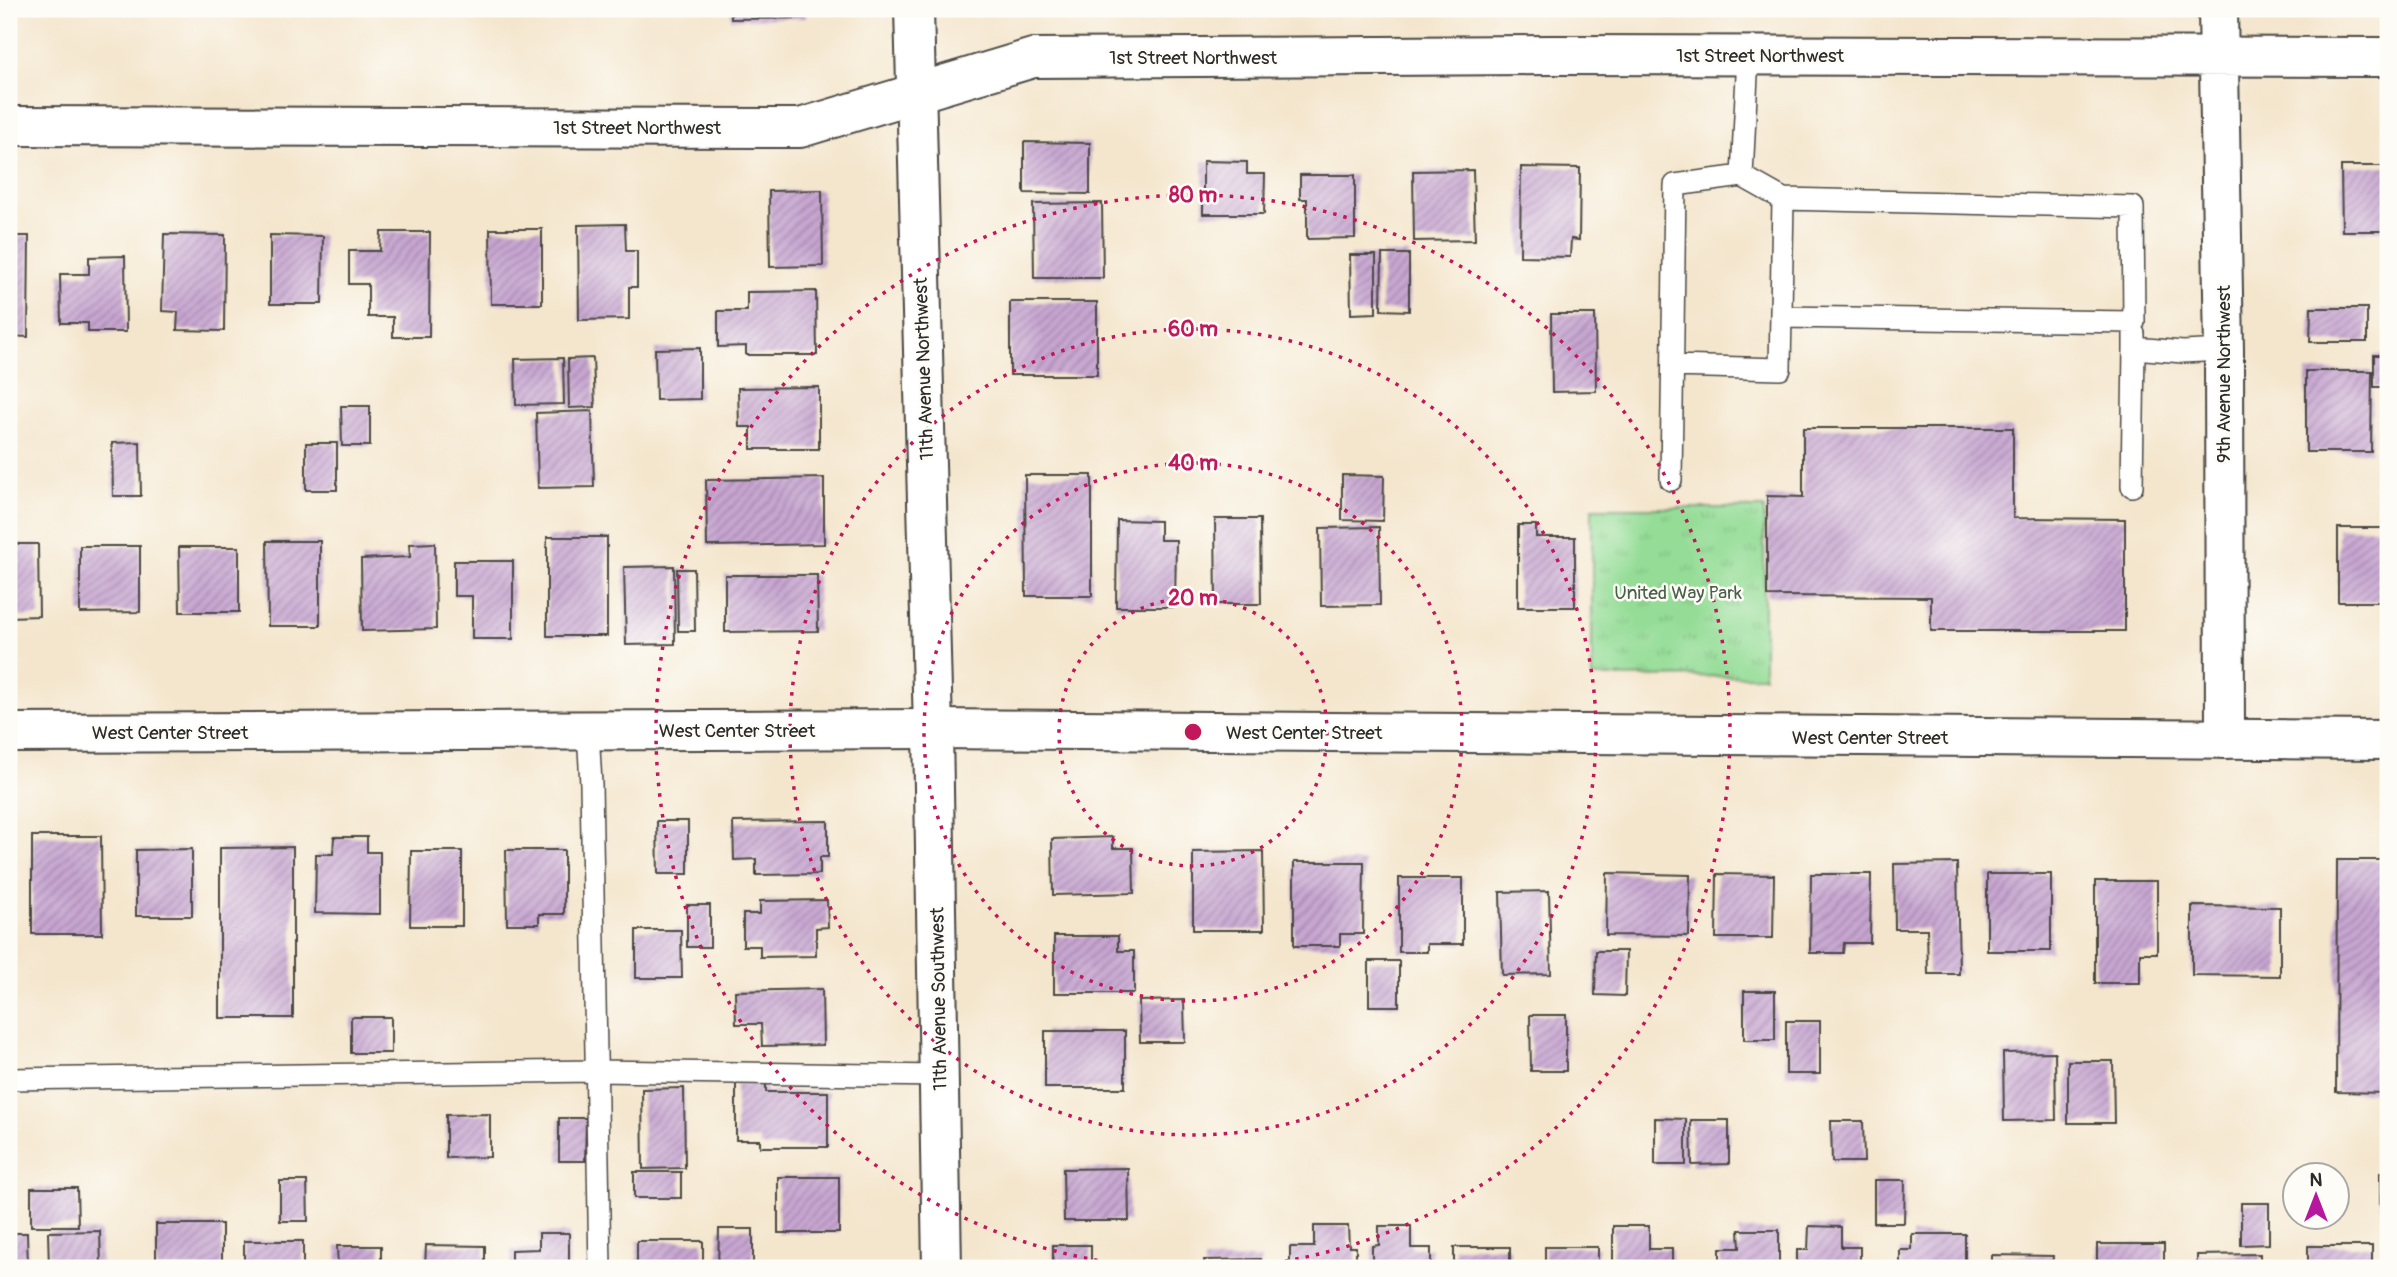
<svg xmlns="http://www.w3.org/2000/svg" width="2397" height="1277" font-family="Pangolin,sans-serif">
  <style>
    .park { fill: url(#park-tufts); stroke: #608461; stroke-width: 2 }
    .building { fill: url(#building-hatch) }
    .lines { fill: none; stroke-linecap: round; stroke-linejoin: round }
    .service-casing { stroke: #494743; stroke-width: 24 }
    .minor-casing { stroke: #494743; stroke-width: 42 }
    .tertiary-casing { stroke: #494743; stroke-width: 42 }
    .secondary-casing { stroke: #494743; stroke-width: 42 }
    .service { stroke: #fff; stroke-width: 21 }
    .minor { stroke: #fff; stroke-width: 38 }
    .tertiary { stroke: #fff; stroke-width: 38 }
    .secondary { stroke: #fff; stroke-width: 38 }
    .ring { fill: none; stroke: #c2185b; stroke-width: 3.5; stroke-dasharray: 3.5 7 }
    .labels { text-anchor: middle; stroke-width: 5; stroke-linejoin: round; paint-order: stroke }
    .street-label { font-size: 19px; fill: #2b2b2b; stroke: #fdfcf7 }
    .park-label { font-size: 19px; fill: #4b604b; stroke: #fdfcf7 }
    .centre { fill: #c2185b; stroke: #fdfcf7; stroke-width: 3.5 }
    .ring-label { font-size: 21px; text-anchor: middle; font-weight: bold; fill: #c2185b; stroke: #fdfcf7; stroke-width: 5; stroke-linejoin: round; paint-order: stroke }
  </style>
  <defs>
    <pattern id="park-tufts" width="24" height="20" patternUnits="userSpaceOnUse" patternTransform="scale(1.75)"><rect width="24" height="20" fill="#95dd97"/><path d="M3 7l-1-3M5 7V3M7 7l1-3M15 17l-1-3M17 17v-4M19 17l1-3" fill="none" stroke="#81be82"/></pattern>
    <pattern id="building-hatch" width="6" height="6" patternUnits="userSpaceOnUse" patternTransform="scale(1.75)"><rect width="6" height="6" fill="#c7a6d1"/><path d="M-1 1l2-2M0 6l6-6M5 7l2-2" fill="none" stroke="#a287aa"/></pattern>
  </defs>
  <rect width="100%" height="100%" fill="#fdfcf7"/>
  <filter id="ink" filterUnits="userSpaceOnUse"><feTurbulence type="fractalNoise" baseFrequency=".0143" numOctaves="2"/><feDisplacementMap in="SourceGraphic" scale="14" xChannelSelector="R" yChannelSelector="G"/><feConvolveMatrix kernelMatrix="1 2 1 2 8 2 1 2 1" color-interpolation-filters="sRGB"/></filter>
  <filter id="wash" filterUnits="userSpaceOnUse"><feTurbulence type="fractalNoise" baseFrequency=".00686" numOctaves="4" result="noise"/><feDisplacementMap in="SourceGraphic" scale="28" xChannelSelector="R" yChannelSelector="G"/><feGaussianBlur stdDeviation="1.57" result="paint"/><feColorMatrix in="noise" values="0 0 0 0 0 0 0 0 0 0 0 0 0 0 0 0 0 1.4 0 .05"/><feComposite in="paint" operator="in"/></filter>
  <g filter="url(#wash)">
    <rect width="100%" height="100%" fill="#f4e6cd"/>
    <path class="park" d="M 1592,508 L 1764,508 L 1764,676 L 1592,677 Z"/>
    <g id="blocks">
      <path class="building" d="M 419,9 L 473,9 L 473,11 L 419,11 Z
        M 731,9 L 806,9 L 806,18 L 731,19 Z
        M 1024,142 L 1090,143 L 1090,194 L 1024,193 Z
        M 1203,161 L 1247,162 L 1247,174 L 1265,174 L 1264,214 L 1203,214 Z
        M 2341,166 L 2388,166 L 2388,231 L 2342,231 Z
        M 1521,167 L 1580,168 L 1579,240 L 1571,239 L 1570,257 L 1520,256 Z
        M 1473,170 L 1475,240 L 1414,241 L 1413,171 Z
        M 1300,175 L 1355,175 L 1355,238 L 1307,239 L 1307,199 L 1300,199 Z
        M 822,190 L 823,266 L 770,267 L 769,191 Z
        M 1102,203 L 1103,278 L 1034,278 L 1033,204 Z
        M 625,224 L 626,251 L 637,251 L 637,287 L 629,287 L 629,319 L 579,320 L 578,225 Z
        M 490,229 L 542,229 L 542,304 L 491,304 Z
        M 381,232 L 430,232 L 429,337 L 393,337 L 393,317 L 368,317 L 368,284 L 349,284 L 349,251 L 380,251 Z
        M 164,234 L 225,235 L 224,331 L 177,330 L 178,312 L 162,311 Z
        M 270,235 L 323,236 L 322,304 L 270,304 Z
        M 9,236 L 29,236 L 28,337 L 9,336 Z
        M 1382,254 L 1409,254 L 1409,311 L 1381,310 Z
        M 1350,255 L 1376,255 L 1376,313 L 1351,314 Z
        M 125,256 L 126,332 L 88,332 L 88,323 L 61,323 L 60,274 L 89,274 L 89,257 Z
        M 816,291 L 817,355 L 746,355 L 746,346 L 718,347 L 718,311 L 747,311 L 747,292 Z
        M 1010,302 L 1097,302 L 1097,375 L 1010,375 Z
        M 2311,308 L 2367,308 L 2367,342 L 2310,342 Z
        M 1551,314 L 1595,314 L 1596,391 L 1552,392 Z
        M 700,348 L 700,399 L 656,400 L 655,349 Z
        M 2374,355 L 2388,355 L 2388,387 L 2374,387 Z
        M 563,358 L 564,404 L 516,405 L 515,359 Z
        M 593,358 L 595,407 L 569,408 L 568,359 Z
        M 2306,371 L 2372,371 L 2371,452 L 2306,452 Z
        M 819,387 L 819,449 L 751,449 L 751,427 L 739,427 L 738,388 Z
        M 341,406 L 370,406 L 370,446 L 342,446 Z
        M 592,411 L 594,487 L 538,488 L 536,413 Z
        M 1803,428 L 2013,428 L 2013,518 L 2125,519 L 2125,631 L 1931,631 L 1931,597 L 1767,596 L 1767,496 L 1803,497 Z
        M 140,442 L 141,496 L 113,496 L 112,443 Z
        M 306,443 L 337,443 L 337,490 L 306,490 Z
        M 1025,475 L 1092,475 L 1092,596 L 1026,596 Z
        M 1342,475 L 1384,476 L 1383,521 L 1342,520 Z
        M 824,478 L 824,544 L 707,546 L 706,480 Z
        M 1215,519 L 1260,519 L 1261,604 L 1216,604 Z
        M 1117,520 L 1160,521 L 1160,540 L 1176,540 L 1175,607 L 1116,607 Z
        M 1518,525 L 1536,525 L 1536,537 L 1575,537 L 1575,607 L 1518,607 Z
        M 1379,527 L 1380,605 L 1321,606 L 1320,528 Z
        M 2338,528 L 2388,528 L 2388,602 L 2338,602 Z
        M 547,537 L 607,537 L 607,636 L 547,636 Z
        M 267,541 L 320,541 L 320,626 L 268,626 Z
        M 435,543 L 436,629 L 362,631 L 361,559 L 410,557 L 409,544 Z
        M 9,544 L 38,544 L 39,616 L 9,617 Z
        M 80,546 L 140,546 L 140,612 L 80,613 Z
        M 179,547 L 239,547 L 239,612 L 180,612 Z
        M 454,561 L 513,561 L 513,639 L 472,639 L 472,596 L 454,596 Z
        M 674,566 L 675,644 L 626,645 L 624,567 Z
        M 677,569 L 694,569 L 695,631 L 678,631 Z
        M 725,575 L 817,575 L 818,631 L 725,632 Z
        M 657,821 L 688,821 L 688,874 L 658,874 Z
        M 828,821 L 828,857 L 820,857 L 820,874 L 756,875 L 756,859 L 734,860 L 733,822 Z
        M 32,836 L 101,836 L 102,934 L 32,934 Z
        M 334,837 L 367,837 L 367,852 L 380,852 L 380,914 L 315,913 L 316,854 L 333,854 Z
        M 1113,837 L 1113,848 L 1133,848 L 1134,893 L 1053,895 L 1052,839 Z
        M 293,847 L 293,1018 L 220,1018 L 220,848 Z
        M 192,849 L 192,916 L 136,916 L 136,850 Z
        M 506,850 L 564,850 L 564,914 L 539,914 L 539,924 L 507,924 Z
        M 411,851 L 462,851 L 462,926 L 410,926 Z
        M 1263,851 L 1264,930 L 1193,930 L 1193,852 Z
        M 2337,860 L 2388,860 L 2388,1093 L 2336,1092 Z
        M 1294,862 L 1364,862 L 1363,934 L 1340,934 L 1340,946 L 1294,946 Z
        M 1957,863 L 1959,974 L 1928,974 L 1927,929 L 1895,929 L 1894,864 Z
        M 1607,873 L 1690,875 L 1689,936 L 1606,935 Z
        M 1717,874 L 1774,875 L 1773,938 L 1716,938 Z
        M 1811,874 L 1871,874 L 1870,943 L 1844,943 L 1843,953 L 1810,953 Z
        M 1987,874 L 2051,874 L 2051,951 L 1987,951 Z
        M 1399,878 L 1463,878 L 1463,944 L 1427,944 L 1427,952 L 1399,952 Z
        M 2095,881 L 2157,881 L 2157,953 L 2140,953 L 2140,983 L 2095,983 Z
        M 1549,891 L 1551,974 L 1502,975 L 1500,892 Z
        M 827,900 L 828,927 L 816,928 L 816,956 L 760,957 L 760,946 L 743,946 L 743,914 L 760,914 L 760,901 Z
        M 687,905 L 710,905 L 710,947 L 687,947 Z
        M 2192,906 L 2280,907 L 2280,976 L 2192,975 Z
        M 636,930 L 681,930 L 682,978 L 636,978 Z
        M 1054,936 L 1118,936 L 1118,951 L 1134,951 L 1134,993 L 1054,993 Z
        M 1596,951 L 1626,951 L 1625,996 L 1595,995 Z
        M 1369,961 L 1399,961 L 1399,1006 L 1369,1006 Z
        M 822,989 L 823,1045 L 762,1046 L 761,1024 L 736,1024 L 735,991 Z
        M 1744,991 L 1775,991 L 1775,1040 L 1744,1040 Z
        M 1184,1000 L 1185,1042 L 1140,1042 L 1139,1001 Z
        M 1530,1015 L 1566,1015 L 1566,1071 L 1531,1071 Z
        M 351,1017 L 391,1017 L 391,1053 L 351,1053 Z
        M 1786,1021 L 1820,1021 L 1820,1074 L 1786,1074 Z
        M 1045,1031 L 1125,1031 L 1125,1088 L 1045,1088 Z
        M 2055,1052 L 2056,1120 L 2004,1121 L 2003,1053 Z
        M 2068,1061 L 2113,1061 L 2114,1123 L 2068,1123 Z
        M 736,1084 L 766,1084 L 766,1092 L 828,1092 L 828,1147 L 760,1147 L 760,1140 L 736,1140 Z
        M 684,1088 L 685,1168 L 643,1169 L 642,1089 Z
        M 490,1114 L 490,1157 L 446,1158 L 446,1115 Z
        M 559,1118 L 586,1118 L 585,1161 L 559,1161 Z
        M 1655,1118 L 1686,1119 L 1686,1165 L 1655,1165 Z
        M 1691,1120 L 1729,1120 L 1729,1164 L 1692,1165 Z
        M 1831,1121 L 1863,1121 L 1864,1162 L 1832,1162 Z
        M 1128,1168 L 1129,1221 L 1064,1221 L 1063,1169 Z
        M 634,1172 L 681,1172 L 681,1198 L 634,1198 Z
        M 2380,1173 L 2388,1173 L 2388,1207 L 2380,1207 Z
        M 778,1177 L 839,1177 L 839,1233 L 778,1233 Z
        M 1874,1180 L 1905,1180 L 1904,1223 L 1874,1223 Z
        M 280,1181 L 307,1181 L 308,1221 L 280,1221 Z
        M 31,1188 L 77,1188 L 78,1226 L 31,1226 Z
        M 2241,1203 L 2269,1203 L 2269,1244 L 2241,1245 Z
        M 156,1224 L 222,1224 L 222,1268 L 156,1268 Z
        M 1314,1226 L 1348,1226 L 1349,1247 L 1356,1247 L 1356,1268 L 1290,1268 L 1290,1247 L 1314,1247 Z
        M 1379,1226 L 1411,1226 L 1411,1248 L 1431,1248 L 1431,1268 L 1372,1268 L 1372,1246 L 1379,1245 Z
        M 1613,1226 L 1649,1226 L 1649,1249 L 1672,1249 L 1672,1268 L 1613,1268 Z
        M 1809,1226 L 1841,1227 L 1841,1247 L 1860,1247 L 1860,1268 L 1797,1268 L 1797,1250 L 1808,1250 Z
        M 719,1229 L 753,1229 L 753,1268 L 718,1268 Z
        M 1739,1230 L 1779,1230 L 1779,1268 L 1720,1268 L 1720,1248 L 1740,1248 Z
        M 100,1231 L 101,1268 L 49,1268 L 48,1232 Z
        M 9,1233 L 27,1233 L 28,1268 L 9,1268 Z
        M 539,1233 L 569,1233 L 569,1268 L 511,1268 L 511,1250 L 539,1249 Z
        M 1912,1234 L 1965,1234 L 1965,1268 L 1900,1268 L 1900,1250 L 1912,1250 Z
        M 244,1241 L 303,1241 L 303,1268 L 244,1268 Z
        M 637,1241 L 703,1241 L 703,1268 L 637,1268 Z
        M 2097,1244 L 2164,1244 L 2164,1268 L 2097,1268 Z
        M 426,1245 L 485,1246 L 485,1268 L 425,1268 Z
        M 1053,1245 L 1091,1245 L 1091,1268 L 1053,1268 Z
        M 337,1246 L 381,1246 L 381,1268 L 338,1268 Z
        M 2308,1246 L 2372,1246 L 2372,1268 L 2308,1268 Z
        M 1454,1247 L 1510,1247 L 1510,1268 L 1454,1268 Z
        M 1545,1247 L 1598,1247 L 1598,1268 L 1545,1268 Z
        M 2260,1254 L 2260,1268 L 2197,1268 L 2197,1255 Z
        M 1991,1255 L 2053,1256 L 2052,1268 L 1991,1268 Z
        M 1261,1259 L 1262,1268 L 1204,1268 L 1204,1260 Z"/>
    </g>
  </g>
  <g filter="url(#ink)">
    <use href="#blocks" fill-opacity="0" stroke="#494743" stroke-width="2"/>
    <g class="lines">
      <g class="service-casing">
        <path id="service" d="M 1781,317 L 2134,322 L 2133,207 L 1783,199
          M 2134,334 L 2134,348 L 2183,352 L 2224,350
          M 1673,366 L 1780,369 L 1783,199 L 1742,176
          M 1671,480 L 1675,185 L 1742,176 L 1748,55
          M 2132,486 L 2134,348
          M 588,730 L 591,784 L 600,1268
          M 9,1079 L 596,1071 L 939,1076"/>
      </g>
      <g class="minor-casing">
        <path id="minor" d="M 2218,9 L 2224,350 L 2225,739
          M 9,126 L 800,128 L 1033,58 L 1553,55 L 2388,57"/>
      </g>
      <g class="tertiary-casing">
        <path id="tertiary" d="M 9,733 L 933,729 L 2388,740"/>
      </g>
      <g class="secondary-casing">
        <path id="secondary" d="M 914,9 L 933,729 L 942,1268"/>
      </g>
      <use href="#service" class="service"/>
      <use href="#minor" class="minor"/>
      <use href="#tertiary" class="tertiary"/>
      <use href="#secondary" class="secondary"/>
    </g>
  </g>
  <g class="ring">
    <circle cx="1193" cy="732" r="134"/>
    <circle cx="1193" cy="732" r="269"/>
    <circle cx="1193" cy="732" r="403"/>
    <path d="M1160 1268A537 537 0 1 1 1226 1268"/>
  </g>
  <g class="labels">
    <g class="street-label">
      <text x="1760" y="62">1st Street Northwest</text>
      <text x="1193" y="64">1st Street Northwest</text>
      <text x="637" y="134">1st Street Northwest</text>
      <text transform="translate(923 369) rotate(-92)" y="7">11th Avenue Northwest</text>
      <text transform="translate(2223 374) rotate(-90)" y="7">9th Avenue Northwest</text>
      <text x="737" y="737">West Center Street</text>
      <text x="170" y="739">West Center Street</text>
      <text x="1304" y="739">West Center Street</text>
      <text x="1870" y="744">West Center Street</text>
      <text transform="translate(938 999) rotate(-91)" y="7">11th Avenue Southwest</text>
    </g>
    <g class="park-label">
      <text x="1678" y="599">United Way Park</text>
    </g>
  </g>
  <circle cx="1193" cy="732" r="10" class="centre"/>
  <g class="ring-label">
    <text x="1193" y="202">80 m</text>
    <text x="1193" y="336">60 m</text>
    <text x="1193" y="470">40 m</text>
    <text x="1193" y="605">20 m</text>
  </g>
  <rect width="2397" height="1277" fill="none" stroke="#fdfcf7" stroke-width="35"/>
  <g transform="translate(2316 1196)"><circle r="33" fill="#fdfcf7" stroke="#a9a8a5" stroke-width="2"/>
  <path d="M0-5L12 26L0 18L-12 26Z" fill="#b5179e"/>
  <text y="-10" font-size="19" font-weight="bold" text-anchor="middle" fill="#2b2b2b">N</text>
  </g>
</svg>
